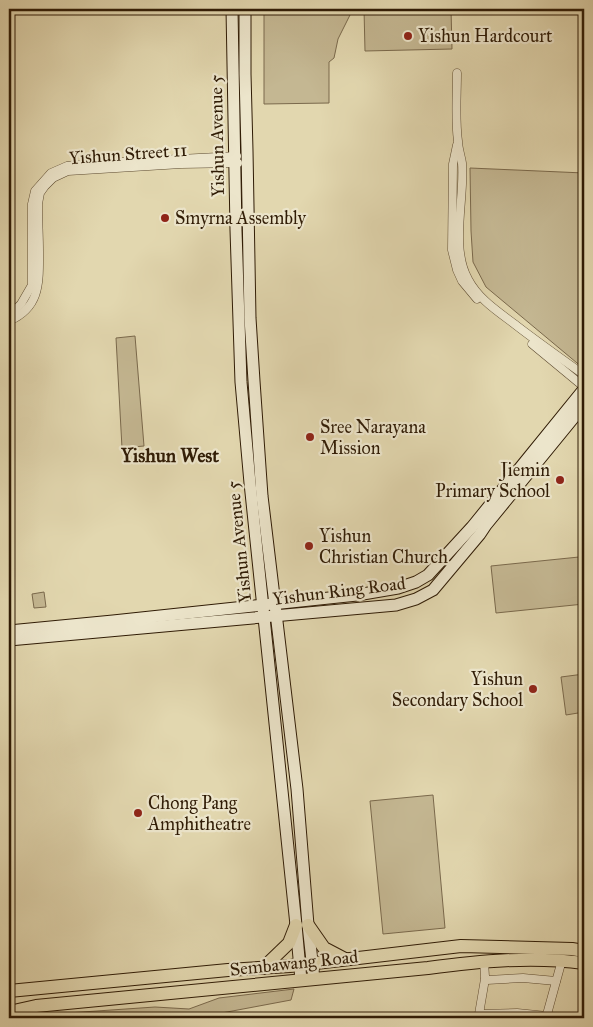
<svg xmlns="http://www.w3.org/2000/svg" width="593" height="1027" viewBox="0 0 593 1027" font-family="'IM FELL Great Primer',serif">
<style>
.green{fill:#c4b792;stroke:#7a694c}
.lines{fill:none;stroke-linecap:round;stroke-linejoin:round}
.street-casing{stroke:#5c4a30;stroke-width:9}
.secondary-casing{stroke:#2f1b05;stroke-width:13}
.primary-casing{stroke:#2f1b05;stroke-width:14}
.street{stroke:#ece5cb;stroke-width:8}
.secondary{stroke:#ece5cb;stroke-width:11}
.primary{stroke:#e2d7af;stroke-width:12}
.poi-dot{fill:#8f2418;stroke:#ece5cb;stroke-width:2}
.labels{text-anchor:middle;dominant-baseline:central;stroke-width:4.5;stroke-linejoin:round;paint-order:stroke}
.poi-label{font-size:18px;fill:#2f1b05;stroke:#ece5cb;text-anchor:start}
.street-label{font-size:18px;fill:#2f1b05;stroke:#ece5cb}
.neighbourhood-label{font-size:19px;font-weight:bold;fill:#2f1b05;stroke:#ece5cb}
</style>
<rect width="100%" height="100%" fill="#e2d7af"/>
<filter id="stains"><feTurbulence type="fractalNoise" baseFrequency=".004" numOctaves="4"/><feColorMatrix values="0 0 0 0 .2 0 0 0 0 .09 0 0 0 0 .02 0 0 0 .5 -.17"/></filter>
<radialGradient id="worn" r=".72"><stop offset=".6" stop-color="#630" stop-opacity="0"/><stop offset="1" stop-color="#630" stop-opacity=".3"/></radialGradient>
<g class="green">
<path d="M 264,9 L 353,9 L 338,39 L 334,58 L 329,62 L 329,103 L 264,104 Z"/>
<path d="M 364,9 L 451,9 L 452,49 L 365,51 Z"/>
<path d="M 470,168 L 584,173 L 584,368 L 583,368 L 486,287 L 473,262 L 471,231 Z"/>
<path d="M 135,336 L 144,446 L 122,448 L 116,338 Z"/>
<path d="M 579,557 L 584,604 L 496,613 L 491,566 Z"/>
<path d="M 44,592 L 46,607 L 34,608 L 32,594 Z"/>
<path d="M 584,674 L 584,712 L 566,715 L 561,677 Z"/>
<path d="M 433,795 L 445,928 L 383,934 L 370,801 Z"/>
<path d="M 294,989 L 291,1000 L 211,1015 L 208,1018 L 37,1018 L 53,1014 L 155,1007 L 189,1009 L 219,998 Z"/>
</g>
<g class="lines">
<g class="street-casing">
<g id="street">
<path d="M 457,73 C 457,94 455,120 458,141 C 458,148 461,156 462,163 C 465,198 450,247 468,279 C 479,300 499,312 517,326 C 539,343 562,359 584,375"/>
<path d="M 457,145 L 453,164 L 452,250 L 457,270 L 462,281 L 477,299"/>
<path d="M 9,313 L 15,310 L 21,304 L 32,285 L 32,204 L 35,191 L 51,173 L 67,166 L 84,164 L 237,156"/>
<path d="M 9,321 C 41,307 39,282 39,251 C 39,236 38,220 38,204 L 40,193 L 45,186 L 53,178 L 68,171 L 181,164 L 238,163"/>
<path d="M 532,344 L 584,387"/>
<path d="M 484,961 L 485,977 L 487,980 L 523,978 L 556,981"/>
<path d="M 485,979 L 479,1014 L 517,1013 L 547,1016"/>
<path d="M 546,1018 L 562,960"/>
</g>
</g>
<g class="secondary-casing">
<g id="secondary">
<path d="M 232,9 L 236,230 L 241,382 L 250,483 L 296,925 L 301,980"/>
<path d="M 245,9 L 245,74 L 247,151 L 250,318 L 254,381 L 262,496 L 297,789 L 308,925 L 314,979"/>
<path d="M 9,631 L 113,621 L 357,595 L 398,588 L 416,582 L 428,575 L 472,527 L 584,389"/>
<path d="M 9,640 L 396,605 L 416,599 L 433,590 L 480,534 L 486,525 L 584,405"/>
</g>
</g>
<g class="primary-casing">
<g id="primary">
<path d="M 308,925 L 324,948 L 345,959"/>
<path d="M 263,968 L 289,943 L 296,925"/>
<path d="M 9,991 L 228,970 L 290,966 L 461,946 L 572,949 L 584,951"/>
<path d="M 9,1012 L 36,1006 L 428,968 C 480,961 532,956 584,963"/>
</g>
</g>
<use href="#street" class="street"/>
<use href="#secondary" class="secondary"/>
<use href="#primary" class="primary"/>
</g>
<g class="poi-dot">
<circle cx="408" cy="36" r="5"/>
<circle cx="165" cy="218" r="5"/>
<circle cx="310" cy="437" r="5"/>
<circle cx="560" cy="480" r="5"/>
<circle cx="309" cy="546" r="5"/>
<circle cx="533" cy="689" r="5"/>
<circle cx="138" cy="813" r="5"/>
</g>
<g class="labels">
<g class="poi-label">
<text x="418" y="36">Yishun Hardcourt</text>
<text x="175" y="218">Smyrna Assembly</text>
<text x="320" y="427">Sree Narayana<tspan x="320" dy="21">Mission</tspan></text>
<text x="550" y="470" text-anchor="end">Jiemin<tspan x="550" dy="21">Primary School</tspan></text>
<text x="319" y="536">Yishun<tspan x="319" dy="21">Christian Church</tspan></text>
<text x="523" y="679" text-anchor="end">Yishun<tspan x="523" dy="21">Secondary School</tspan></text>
<text x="148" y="803">Chong Pang<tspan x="148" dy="21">Amphitheatre</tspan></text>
</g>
<g class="street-label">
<text transform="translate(217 136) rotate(-91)">Yishun Avenue 5</text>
<text transform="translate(128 154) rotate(-4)">Yishun Street 11</text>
<text transform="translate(239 542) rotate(-96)">Yishun Avenue 5</text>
<text transform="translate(339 591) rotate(-7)">Yishun Ring Road</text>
<text transform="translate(294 963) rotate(-6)">Sembawang Road</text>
</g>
<g class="neighbourhood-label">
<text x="170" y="455">Yishun West</text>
</g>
</g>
<rect width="593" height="1027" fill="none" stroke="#e2d7af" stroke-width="30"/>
<rect x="10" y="10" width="573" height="1007" fill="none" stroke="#2f1b05" stroke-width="2.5"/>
<rect x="15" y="15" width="563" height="997" fill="none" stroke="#2f1b05"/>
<rect width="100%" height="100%" filter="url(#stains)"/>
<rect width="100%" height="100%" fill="url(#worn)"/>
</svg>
